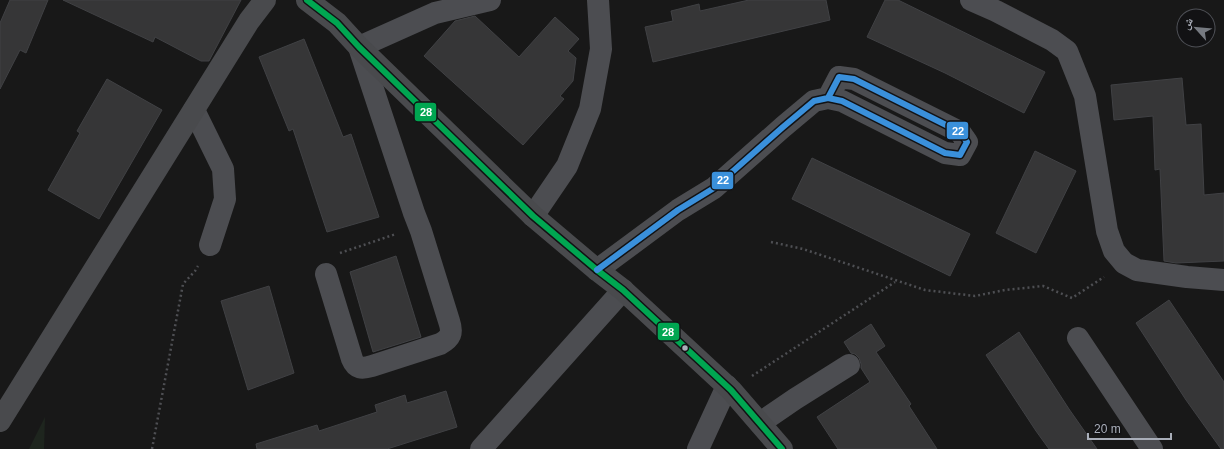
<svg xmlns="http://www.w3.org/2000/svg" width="1224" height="449" viewBox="0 0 1224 449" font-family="Arial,'Noto Naskh Arabic',sans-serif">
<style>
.green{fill:#1e251e}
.building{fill:#363637;stroke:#404144}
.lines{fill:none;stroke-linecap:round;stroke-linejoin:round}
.path{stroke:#4e4f53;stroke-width:2.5;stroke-dasharray:2 3;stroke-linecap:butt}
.minor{stroke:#4c4d51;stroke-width:22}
.major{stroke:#494a4d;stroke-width:22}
.bus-1-casing{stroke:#121214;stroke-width:9}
.bus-2-casing{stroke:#121214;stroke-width:9}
.bus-1{stroke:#00a651;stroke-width:6}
.bus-2{stroke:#3a90db;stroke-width:6}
.bus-dot{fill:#a9aeb9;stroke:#121214;stroke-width:1.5}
.line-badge{stroke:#121214;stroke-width:1.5}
.badge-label{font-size:11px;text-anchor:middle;font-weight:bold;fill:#fff}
</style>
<rect width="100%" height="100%" fill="#181818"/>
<path class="green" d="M 45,417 L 44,449 L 29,449 Z"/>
<g class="building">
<path d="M 10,0 L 48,0 L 26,53 L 20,50 L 0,89 L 0,23 Z"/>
<path d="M 63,0 L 241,0 L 209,61 L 201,61 L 155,37 L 153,42 Z"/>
<path d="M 749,0 L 826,0 L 830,20 L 653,62 L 645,27 L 673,21 L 671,11 L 699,4 L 700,11 Z"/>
<path d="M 885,0 L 898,0 L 1045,72 L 1024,113 L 945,73 L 867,37 Z"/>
<path d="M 475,16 L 519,57 L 555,17 L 579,39 L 568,51 L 576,58 L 573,81 L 560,96 L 564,99 L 523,145 L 424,56 L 455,21 Z"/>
<path d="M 304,39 L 343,137 L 351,134 L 379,217 L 327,232 L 293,129 L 289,131 L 259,57 Z"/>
<path d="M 1182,78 L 1186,125 L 1201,124 L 1204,195 L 1224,193 L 1224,261 L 1176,263 L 1164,261 L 1160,169 L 1155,170 L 1153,116 L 1114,120 L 1111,85 Z"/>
<path d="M 107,79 L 162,110 L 99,219 L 48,190 L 80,133 L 77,131 Z"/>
<path d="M 1035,151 L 1076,171 L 1036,253 L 996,233 Z"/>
<path d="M 812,158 L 970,234 L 950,276 L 792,199 Z"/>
<path d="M 396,256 L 421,337 L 373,352 L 350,272 Z"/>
<path d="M 269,286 L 294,373 L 248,390 L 221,301 Z"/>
<path d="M 1169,300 L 1224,382 L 1224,449 L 1221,449 L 1186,400 L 1136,323 Z"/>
<path d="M 871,324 L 885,346 L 876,352 L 911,404 L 909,406 L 937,449 L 838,449 L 817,417 L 870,382 L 861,368 L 861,364 L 859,358 L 855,354 L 851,353 L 844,342 Z"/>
<path d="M 1019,332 L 1069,409 L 1097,449 L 1049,449 L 1036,431 L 986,355 Z"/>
<path d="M 446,391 L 457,427 L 387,449 L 257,449 L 256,444 L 317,425 L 319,431 L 377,412 L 375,405 L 405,395 L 407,403 Z"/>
</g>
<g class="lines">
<g class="path">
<path d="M 771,242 L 803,249 L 925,290 L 975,296 L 1005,290 L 1043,286 L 1072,298 L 1104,277"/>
<path d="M 340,253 L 396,234"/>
<path d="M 752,376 L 895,282"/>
<path d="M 152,449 L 183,284 L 195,271 L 198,266"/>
</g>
<g class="minor">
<path d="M 971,0 L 996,11 L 1052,40 L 1067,51 L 1085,96 L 1107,231 L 1114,251 L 1124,263 L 1137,270 L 1187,277 L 1224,280"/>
<path d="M 194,110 L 223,169 L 225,199 L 210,245"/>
<path d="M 533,216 L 567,166 L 590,109 L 601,49 L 598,0"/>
<path d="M 597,270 L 678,210 L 714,188 L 783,127 L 814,101 L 828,98 L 842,101 L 945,153 L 960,155 L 967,142 L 960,132 L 854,79 L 839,77 L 828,98"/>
<path d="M 326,274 L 352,359 C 356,369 362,369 372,366 L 440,344 C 451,338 453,333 449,321 L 421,231 L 414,213 L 359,47 L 435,13 L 490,0"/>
<path d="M 1078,338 L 1152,449"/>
<path d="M 760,423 L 795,399 L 849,365"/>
<path d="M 481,449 L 623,290"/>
<path d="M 698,449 L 727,386"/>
</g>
<g class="major">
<path d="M 307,0 L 337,23 L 359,47 L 533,216 L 597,270 L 623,290 L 731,390 L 782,449"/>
<path d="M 0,421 L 249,21 L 265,0"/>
</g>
<g class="bus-1-casing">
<path id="bus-1" d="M 307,0 L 337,23 L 359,47 L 533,216 L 597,270 L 623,290 L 731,390 L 782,449"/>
</g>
<g class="bus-2-casing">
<path id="bus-2" d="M 597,270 L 678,210 L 714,188 L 783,127 L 814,101 L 828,98 L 842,101 L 945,153 L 960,155 L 967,142 L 960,132 L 854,79 L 839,77 L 828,98"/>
</g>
<use href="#bus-1" class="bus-1"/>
<use href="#bus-2" class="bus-2"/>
</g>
<circle class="bus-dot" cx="685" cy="348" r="3.5"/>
<g class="line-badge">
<rect x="414" y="102" width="23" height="20" rx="4" fill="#00a651"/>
<rect x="946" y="121" width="23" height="19" rx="4" fill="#3a90db"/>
<rect x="711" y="171" width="23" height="19" rx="4" fill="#3a90db"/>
<rect x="657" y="322" width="23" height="19" rx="4" fill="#00a651"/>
</g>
<g class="badge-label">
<text x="426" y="116">28</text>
<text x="958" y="135">22</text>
<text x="723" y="184">22</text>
<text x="668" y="336">28</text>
</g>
<g transform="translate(1196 28) rotate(297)"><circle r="19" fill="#121214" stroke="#4e5056"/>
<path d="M0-3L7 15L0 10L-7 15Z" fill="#767a81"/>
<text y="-6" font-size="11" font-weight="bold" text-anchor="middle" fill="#a9aeb9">ش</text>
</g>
<path d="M1088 433v6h83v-6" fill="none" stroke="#a9aeb9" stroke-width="2"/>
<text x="1094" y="433" font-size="12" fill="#a9aeb9" stroke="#121214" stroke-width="3" paint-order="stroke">20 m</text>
</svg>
